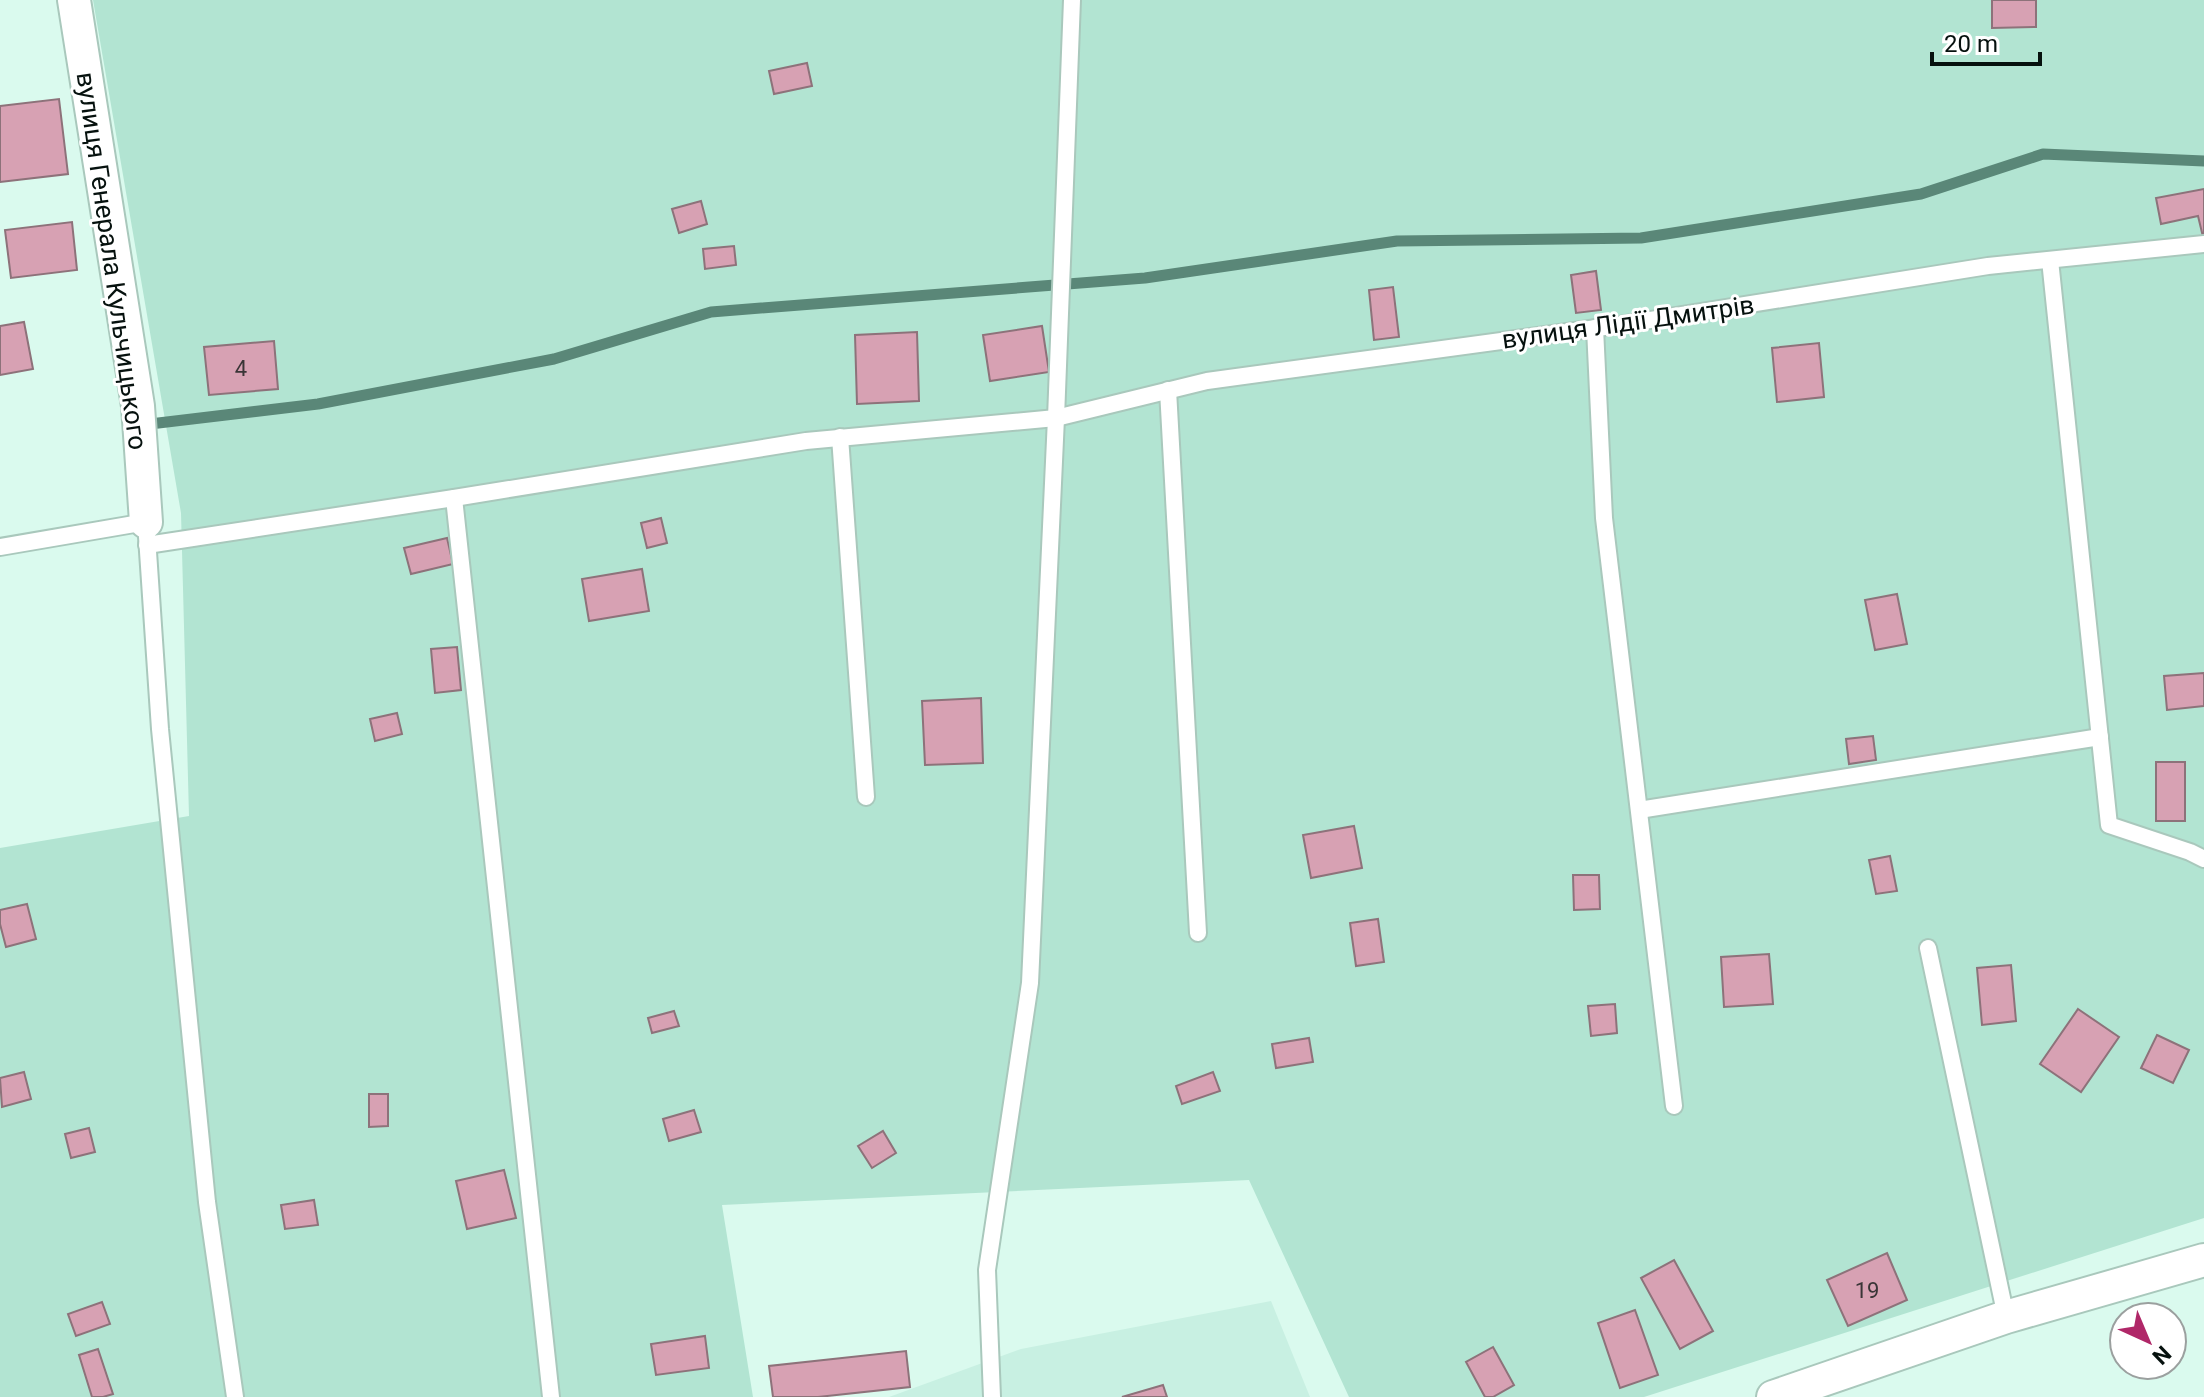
<svg xmlns="http://www.w3.org/2000/svg" width="2204" height="1397" viewBox="0 0 2204 1397" font-family="Roboto,sans-serif">
<style>
.built{fill:#c8f0e2}
.green{fill:#b2e4d2}
.lines{fill:none;stroke-linecap:round;stroke-linejoin:round}
.stream{stroke:#5a8778;stroke-width:11}
.building{fill:#d7a1b3;stroke:#8d727a;stroke-width:2}
.service-casing{stroke:#a9c8bc;stroke-width:20}
.minor-casing{stroke:#a9c8bc;stroke-width:36}
.service{stroke:#fff;stroke-width:16}
.minor{stroke:#fff;stroke-width:32}
.labels{text-anchor:middle;dominant-baseline:central;stroke-width:6;stroke-linejoin:round;paint-order:stroke}
.number-label{font-size:22px;fill:#3a3537}
.street-label{font-size:26px;fill:#06110e;stroke:#fff}
</style>
<rect width="100%" height="100%" fill="#dafaee"/>
<path class="built" d="M 1271,1301 L 1310,1397 L 889,1397 L 1021,1349 Z"/>
<path class="green" d="M 93,0 L 2204,0 L 2204,1218 L 1644,1397 L 1349,1397 L 1249,1180 L 722,1205 L 753,1397 L 0,1397 L 0,848 L 189,816 L 181,513 Z"/>
<g class="lines">
<path class="stream" d="M 150,424 L 318,404 L 554,359 L 711,312 L 1145,278 L 1397,241 L 1641,238 L 1921,194 L 2043,154 L 2204,161"/>
</g>
<g class="building">
<path d="M 1992,0 L 2036,0 L 2036,27 L 1992,28 Z"/>
<path d="M 807,63 L 812,86 L 774,94 L 769,71 Z"/>
<path d="M 59,99 L 68,174 L 0,182 L 0,106 Z"/>
<path d="M 2204,189 L 2204,241 L 2198,216 L 2161,224 L 2156,198 Z"/>
<path d="M 701,201 L 707,224 L 679,233 L 672,209 Z"/>
<path d="M 72,222 L 77,270 L 11,278 L 5,230 Z"/>
<path d="M 734,246 L 736,265 L 705,269 L 703,249 Z"/>
<path d="M 1596,271 L 1601,310 L 1576,313 L 1571,275 Z"/>
<path d="M 1393,287 L 1399,337 L 1374,340 L 1369,290 Z"/>
<path d="M 24,322 L 33,369 L 0,375 L 0,326 Z"/>
<path d="M 1042,326 L 1049,372 L 990,381 L 983,335 Z"/>
<path d="M 917,332 L 919,401 L 857,404 L 855,335 Z"/>
<path d="M 274,341 L 278,389 L 209,395 L 204,347 Z"/>
<path d="M 1819,343 L 1824,397 L 1777,402 L 1772,348 Z"/>
<path d="M 661,518 L 667,543 L 647,548 L 641,523 Z"/>
<path d="M 447,538 L 453,564 L 411,574 L 404,548 Z"/>
<path d="M 642,569 L 649,611 L 589,621 L 582,579 Z"/>
<path d="M 1897,594 L 1907,644 L 1875,650 L 1865,600 Z"/>
<path d="M 457,647 L 461,690 L 435,693 L 431,649 Z"/>
<path d="M 2204,673 L 2204,706 L 2167,710 L 2164,676 Z"/>
<path d="M 981,698 L 983,763 L 925,765 L 922,701 Z"/>
<path d="M 397,713 L 402,734 L 375,741 L 370,719 Z"/>
<path d="M 1873,736 L 1876,760 L 1849,764 L 1846,739 Z"/>
<rect x="2156" y="762" width="29" height="59"/>
<path d="M 1354,826 L 1362,868 L 1311,878 L 1303,835 Z"/>
<path d="M 1890,856 L 1897,891 L 1876,894 L 1869,860 Z"/>
<path d="M 1573,875 L 1599,875 L 1600,909 L 1574,910 Z"/>
<path d="M 27,904 L 36,939 L 6,947 L 0,924 L 0,910 Z"/>
<path d="M 1378,919 L 1384,962 L 1356,966 L 1350,923 Z"/>
<path d="M 1769,954 L 1773,1004 L 1724,1007 L 1721,957 Z"/>
<path d="M 2011,965 L 2016,1021 L 1982,1025 L 1977,968 Z"/>
<path d="M 1615,1004 L 1617,1033 L 1591,1036 L 1588,1006 Z"/>
<path d="M 2078,1009 L 2119,1037 L 2081,1092 L 2040,1064 Z"/>
<path d="M 674,1011 L 679,1026 L 652,1033 L 648,1018 Z"/>
<path d="M 2157,1035 L 2189,1050 L 2173,1083 L 2141,1068 Z"/>
<path d="M 1309,1038 L 1313,1062 L 1276,1068 L 1272,1044 Z"/>
<path d="M 24,1072 L 31,1099 L 2,1107 L 0,1078 Z"/>
<path d="M 1213,1072 L 1220,1091 L 1182,1104 L 1176,1086 Z"/>
<path d="M 369,1094 L 388,1094 L 388,1126 L 369,1127 Z"/>
<path d="M 694,1110 L 701,1132 L 669,1141 L 663,1119 Z"/>
<path d="M 89,1128 L 95,1152 L 71,1158 L 65,1134 Z"/>
<path d="M 883,1131 L 896,1153 L 872,1168 L 858,1146 Z"/>
<path d="M 504,1170 L 516,1218 L 467,1229 L 456,1181 Z"/>
<path d="M 314,1200 L 318,1225 L 285,1229 L 281,1205 Z"/>
<path d="M 1887,1253 L 1907,1300 L 1848,1326 L 1827,1280 Z"/>
<path d="M 1674,1260 L 1713,1331 L 1680,1349 L 1641,1278 Z"/>
<path d="M 102,1302 L 110,1324 L 76,1336 L 68,1314 Z"/>
<path d="M 1635,1310 L 1658,1375 L 1620,1388 L 1598,1323 Z"/>
<path d="M 705,1336 L 709,1368 L 656,1375 L 651,1344 Z"/>
<path d="M 1493,1347 L 1514,1385 L 1493,1397 L 1485,1397 L 1466,1362 Z"/>
<path d="M 98,1349 L 113,1394 L 103,1397 L 92,1397 L 79,1355 Z"/>
<path d="M 906,1351 L 910,1387 L 818,1397 L 773,1397 L 769,1366 Z"/>
<path d="M 1163,1385 L 1167,1397 L 1122,1397 Z"/>
</g>
<g class="lines">
<g class="service-casing">
<g id="service">
<path d="M 2050,260 L 2109,825 L 2190,852 L 2204,859"/>
<path d="M 1595,328 L 1604,518 L 1674,1106"/>
<path d="M 1168,390 L 1198,933"/>
<path d="M 840,437 L 866,797"/>
<path d="M 454,498 L 551,1397"/>
<path d="M 147,545 L 454,498 L 806,441 L 1056,418 L 1207,381 L 1619,325 L 1988,266 L 2204,244"/>
<path d="M 0,547 L 146,522 L 160,729 L 207,1202 L 235,1397"/>
<path d="M 1639,810 L 2100,737"/>
<path d="M 1928,948 L 2006,1317"/>
<path d="M 992,1397 L 987,1270 L 1030,983 L 1056,418 L 1072,0"/>
</g>
</g>
<g class="minor-casing">
<g id="minor">
<path d="M 74,0 L 138,406 L 146,522"/>
<path d="M 1773,1397 L 2006,1317 L 2204,1260"/>
</g>
</g>
<use href="#service" class="service"/>
<use href="#minor" class="minor"/>
</g>
<g class="labels">
<g class="number-label">
<text x="241" y="368">4</text>
<text x="1867" y="1290">19</text>
</g>
<g class="street-label">
<text transform="translate(112 261) rotate(82)">вулиця Генерала Кульчицького</text>
<text transform="translate(1628 322) rotate(-8)">вулиця Лідії Дмитрів</text>
</g>
</g>
<g transform="translate(2148 1341) rotate(136)"><circle r="38" fill="#ffffff" stroke="#9ba09f" stroke-width="2"/>
<path d="M0-6L14 30L0 20L-14 30Z" fill="#b02768"/>
<text y="-12" font-size="22" font-weight="bold" text-anchor="middle" fill="#06110e">N</text>
</g>
<path d="M1932 52v12h108v-12" fill="none" stroke="#06110e" stroke-width="4"/>
<text x="1944" y="52" font-size="24" fill="#06110e" stroke="#ffffff" stroke-width="6" paint-order="stroke">20 m</text>
</svg>
